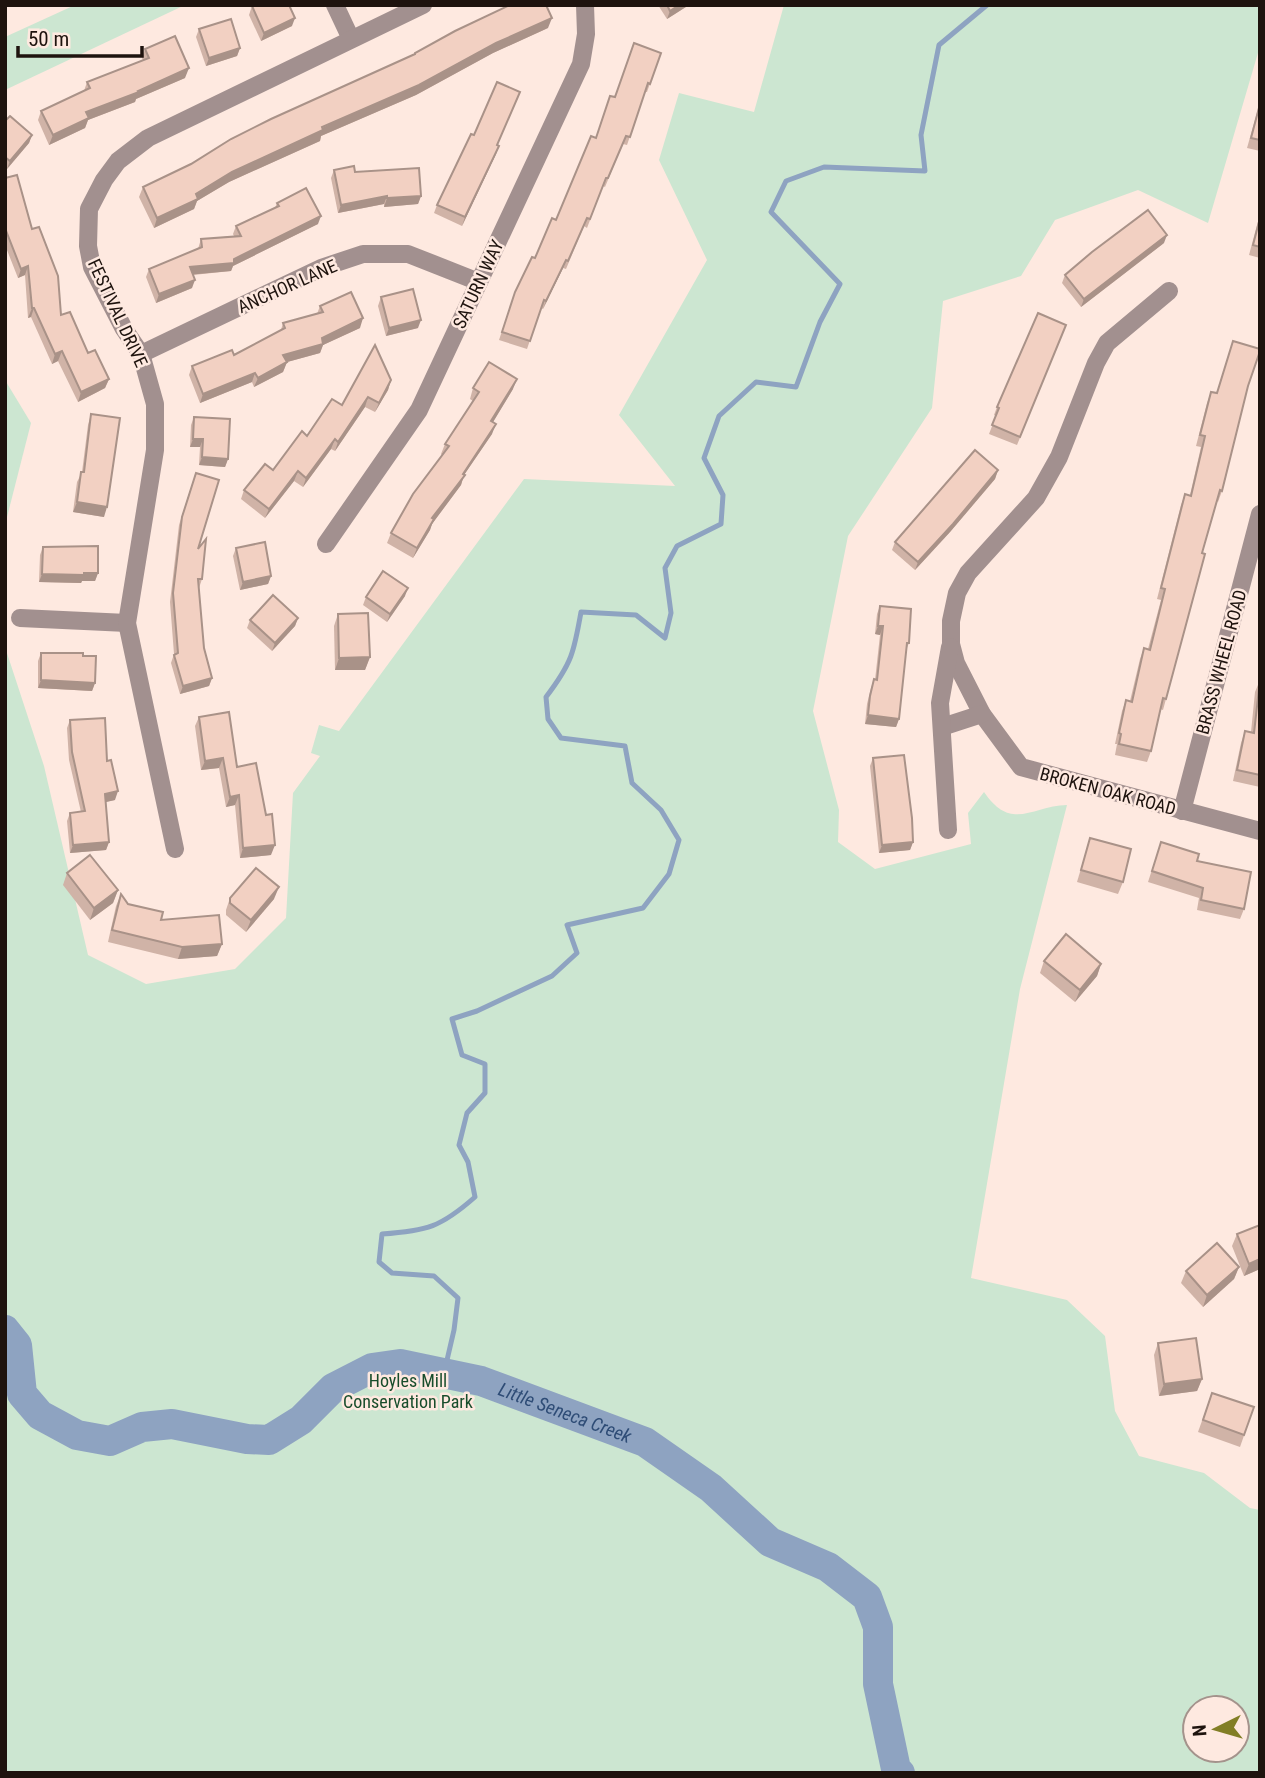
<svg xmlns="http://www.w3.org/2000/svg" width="1265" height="1778" viewBox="0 0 1265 1778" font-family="'Roboto Condensed',sans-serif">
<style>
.green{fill:#cce6d1;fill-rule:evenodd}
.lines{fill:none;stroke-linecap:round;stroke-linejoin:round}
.stream{stroke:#8ea3c1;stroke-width:5}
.river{stroke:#8ea3c1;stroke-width:30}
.minor{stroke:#a2908f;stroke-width:18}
.wall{fill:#d0b3a7}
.shaded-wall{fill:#a99288}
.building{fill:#f2d0c2;stroke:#a99288;stroke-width:2}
.labels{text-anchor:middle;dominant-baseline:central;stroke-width:5;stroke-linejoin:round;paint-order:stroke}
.street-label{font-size:18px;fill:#1e130e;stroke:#fee9e0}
.park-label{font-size:18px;fill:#184d2b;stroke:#fee9e0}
.water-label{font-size:19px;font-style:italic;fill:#2e4c76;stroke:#fee9e0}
</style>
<rect width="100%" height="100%" fill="#fee9e0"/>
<g class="green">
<path d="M 75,5 L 185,5 L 5,90 L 5,37 Z"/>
<path d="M 784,5 L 1260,5 L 1260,46 L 1208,223 L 1138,190 L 1055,220 L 1021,276 L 943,301 L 932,408 L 848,536 L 813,711 L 839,810 L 838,842 L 875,869 L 971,844 L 968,813 L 984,792 C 1012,833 1033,805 1067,805 L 1020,989 L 971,1278 L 1067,1300 L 1105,1336 L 1115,1411 L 1139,1456 L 1204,1473 L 1250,1508 L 1260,1510 L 1260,1773 L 5,1773 L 5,647 L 44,766 L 88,955 L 146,984 L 235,969 L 286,918 L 293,793 L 320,756 L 311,753 L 319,725 L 339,731 L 524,479 L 675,486 L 619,415 L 707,260 L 659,160 L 679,93 L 754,112 ZM 1195,1708 L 1237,1708 L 1237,1750 L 1195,1750 Z"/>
<path d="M 5,380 L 31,423 L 5,525 Z"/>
</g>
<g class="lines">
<path class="stream" d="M 444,1373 L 454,1330 L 458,1298 L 434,1276 L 392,1273 L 379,1262 L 382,1234 C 427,1231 441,1227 475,1197 L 468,1162 L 459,1145 L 467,1113 L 485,1093 L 485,1064 L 462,1055 L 452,1019 L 477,1011 L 552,976 L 577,953 L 567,925 L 643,908 L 669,874 L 679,840 L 661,810 L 632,783 L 625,746 L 561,738 L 548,719 L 546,697 C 572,663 574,652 581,612 L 636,615 L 665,638 L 671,613 L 665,568 L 677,546 L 721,524 L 723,495 L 704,458 L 719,416 L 756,382 L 796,387 L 820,322 L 840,284 L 771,212 L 786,181 L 824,167 L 925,171 L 921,135 L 939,45 L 987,5"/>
<path class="river" id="s1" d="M 5,1330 L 17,1345 L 22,1394 L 40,1415 L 77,1435 L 110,1441 L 142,1427 L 172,1424 L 247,1439 L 269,1440 L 301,1420 L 333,1388 L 372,1368 L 400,1364 L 481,1381 L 645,1442 L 711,1488 L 770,1542 L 828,1567 L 867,1597 L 878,1627 L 878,1684 L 896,1769 L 900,1773"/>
<g class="minor">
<path d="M 335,5 L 351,39"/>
<path d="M 1169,291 L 1107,343 L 1096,363 L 1059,457 L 1036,498 L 968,573 L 957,593 L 951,621 L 951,644 L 956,663 L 982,714 L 1021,767 L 1260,831"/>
<path d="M 141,354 L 321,268 L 363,254 L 408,254 L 479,282"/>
<path d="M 326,544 L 419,410 L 581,64 L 586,34 L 585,5"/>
<path d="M 20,618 L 127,623"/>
<path d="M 942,727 L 982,714"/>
<path d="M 1182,811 L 1260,514"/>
<path d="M 948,830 L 940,703 L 950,647"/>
<path d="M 175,849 L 127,623 L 155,450 L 155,404 L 141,354 L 124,329 L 92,267 L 88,246 L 89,209 L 104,180 L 118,161 L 148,138 L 423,5"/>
</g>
</g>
<g class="wall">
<path d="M 658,5 L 689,5 L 667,19 Z"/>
<path d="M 252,6 L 292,26 L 261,41 L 249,15 Z"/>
<path d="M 548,28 L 493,53 L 416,95 L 321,136 L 320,141 L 229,182 L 197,201 L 194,209 L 154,228 L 139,197 L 143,187 L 414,55 L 415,53 Z"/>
<path d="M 199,29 L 240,48 L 237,56 L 206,66 L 196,37 Z"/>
<path d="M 145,49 L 185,78 L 136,99 L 135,102 L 88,120 L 85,128 L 49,145 L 38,120 L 41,111 L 84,91 L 87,82 L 143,60 L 142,58 Z"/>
<path d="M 661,53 L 647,92 L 645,92 L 627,145 L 623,144 L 605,187 L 603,186 L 587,228 L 584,226 L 566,269 L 563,268 L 543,309 L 541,308 L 527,349 L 499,340 L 515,292 L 556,220 L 596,138 Z"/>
<path d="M 1260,102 L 1260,151 L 1247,148 Z"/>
<path d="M 5,121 L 32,135 L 29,143 L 7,169 L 5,167 Z"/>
<path d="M 498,145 L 496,154 L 462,226 L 434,213 L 437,205 Z"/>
<path d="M 334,170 L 355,172 L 421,196 L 418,204 L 384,207 L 384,204 L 338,213 L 331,178 Z"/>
<path d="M 5,178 L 32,229 L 61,315 L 109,379 L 105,388 L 78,402 L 58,361 L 52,364 L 31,317 L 28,318 L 25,275 L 18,278 L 5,245 Z"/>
<path d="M 277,203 L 318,224 L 233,266 L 231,271 L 193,275 L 192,288 L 156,303 L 146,277 L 149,269 L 198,249 L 201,239 L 234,236 L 233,234 L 236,226 L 275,208 Z"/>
<path d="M 1260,214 L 1260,258 L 1249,255 Z"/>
<path d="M 1164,243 L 1081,307 L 1062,283 L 1065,275 Z"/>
<path d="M 381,297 L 418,328 L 386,336 L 378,306 Z"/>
<path d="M 320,306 L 360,328 L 323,345 L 320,353 L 287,362 L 283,372 L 254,387 L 252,382 L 200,403 L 189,375 L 192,366 L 234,355 L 281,330 L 283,323 L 317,314 Z"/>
<path d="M 1066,325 L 1017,445 L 989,434 L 996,416 L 994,415 L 997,407 Z"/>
<path d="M 1233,341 L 1248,386 L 1222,491 L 1218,502 L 1217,501 L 1202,553 L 1166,699 L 1163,710 L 1160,709 L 1151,751 L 1147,762 L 1115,755 L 1117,744 L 1115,744 L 1122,711 L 1126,700 L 1130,701 L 1140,659 L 1144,648 L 1148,649 L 1161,600 L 1157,599 L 1181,505 L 1185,494 L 1190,495 L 1201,447 L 1196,446 L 1207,403 L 1211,392 L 1217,393 Z"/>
<path d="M 391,380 L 388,390 L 375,412 L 365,407 L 335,451 L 331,449 L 303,487 L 294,481 L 265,518 L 241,499 L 244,490 L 273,470 L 307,436 L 342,405 Z"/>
<path d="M 473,388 L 513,389 L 493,422 L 492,434 L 464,475 L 461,485 L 432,524 L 430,530 L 413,558 L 387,543 L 391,533 L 442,455 L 441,454 L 445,444 L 473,401 L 470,399 Z"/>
<path d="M 91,414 L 104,517 L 73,512 L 77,482 L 82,472 L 88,425 Z"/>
<path d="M 194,417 L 228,459 L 225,467 L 199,465 L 200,447 L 190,447 L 191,425 Z"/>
<path d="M 998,470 L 995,479 L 950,532 L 915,570 L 892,550 L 895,542 Z"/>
<path d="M 193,481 L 198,549 L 202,579 L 199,588 L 204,648 L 212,678 L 209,686 L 180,694 L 171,663 L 174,654 L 170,602 L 179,525 Z"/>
<path d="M 43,547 L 98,573 L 95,581 L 82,581 L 81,583 L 39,582 L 40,555 Z"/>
<path d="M 236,548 L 271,576 L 268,584 L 240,590 L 233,556 Z"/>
<path d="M 405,596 L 387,622 L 363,605 L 366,597 Z"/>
<path d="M 880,606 L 909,643 L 906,650 L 899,719 L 896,727 L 865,724 L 867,704 L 871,688 L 874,679 L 875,680 L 880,635 L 875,634 L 877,614 Z"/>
<path d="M 338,614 L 370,657 L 365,670 L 335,670 L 334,626 Z"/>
<path d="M 298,618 L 295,626 L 272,651 L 247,628 L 250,620 Z"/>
<path d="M 41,653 L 83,656 L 95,683 L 92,691 L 38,688 L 38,661 Z"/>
<path d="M 1260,680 L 1260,787 L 1233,781 L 1241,743 L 1245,731 L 1251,732 L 1255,692 Z"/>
<path d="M 199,717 L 237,767 L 271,855 L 240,858 L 235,805 L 226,807 L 219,768 L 201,770 L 195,726 Z"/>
<path d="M 70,720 L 107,761 L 115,800 L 105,802 L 109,842 L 106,850 L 70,853 L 67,821 L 70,813 L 81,812 L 69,760 L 67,728 Z"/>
<path d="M 873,758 L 913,842 L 910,850 L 879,853 L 870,766 Z"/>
<path d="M 1090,838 L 1123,882 L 1118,894 L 1077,882 Z"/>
<path d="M 1161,842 L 1197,861 L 1244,909 L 1240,919 L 1197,910 L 1199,898 L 1148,882 Z"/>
<path d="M 67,873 L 118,890 L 113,903 L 90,920 L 63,885 Z"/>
<path d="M 121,894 L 128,904 L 161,920 L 222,944 L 217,956 L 178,959 L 108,942 L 116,906 Z"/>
<path d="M 230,898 L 274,899 L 246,932 L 226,915 L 226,910 Z"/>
<path d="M 1044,961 L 1101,964 L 1097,976 L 1075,1002 L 1040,973 Z"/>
<path d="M 1260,1225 L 1260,1269 L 1244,1276 L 1232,1246 L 1237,1234 Z"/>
<path d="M 1239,1267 L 1234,1279 L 1203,1307 L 1181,1283 L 1186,1271 Z"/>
<path d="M 1158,1343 L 1202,1379 L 1197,1391 L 1159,1396 L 1154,1355 Z"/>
<path d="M 1212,1393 L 1254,1407 L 1240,1447 L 1198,1432 Z"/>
</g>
<g class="shaded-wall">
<path d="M 679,5 L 689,5 L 667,19 L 670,11 Z"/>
<path d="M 295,18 L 292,26 L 261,41 L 264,33 Z"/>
<path d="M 552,18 L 548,28 L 493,53 L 416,95 L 321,136 L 320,141 L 229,182 L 197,201 L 194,209 L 154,228 L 157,218 L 232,172 L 496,43 Z"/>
<path d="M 240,48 L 237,56 L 206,66 L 209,58 Z"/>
<path d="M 189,68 L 185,78 L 136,99 L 135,102 L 88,120 L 85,128 L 49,145 L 53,135 L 86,112 Z"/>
<path d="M 32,135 L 29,143 L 7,169 L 10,161 Z"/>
<path d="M 499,146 L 496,154 L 462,226 L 465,217 Z"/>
<path d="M 387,196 L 384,204 L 338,213 L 341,205 Z"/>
<path d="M 421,196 L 418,204 L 384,207 L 387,198 Z"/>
<path d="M 321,216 L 318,224 L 233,266 L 231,271 L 187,275 L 190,267 L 234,259 Z"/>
<path d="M 1167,235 L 1164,243 L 1081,307 L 1084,299 Z"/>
<path d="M 566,260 L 563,268 L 543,309 L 546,301 Z"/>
<path d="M 28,266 L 25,275 L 18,278 L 21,269 Z"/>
<path d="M 195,280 L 192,288 L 156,303 L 159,294 Z"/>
<path d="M 32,308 L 34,308 L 31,317 L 28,318 Z"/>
<path d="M 363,318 L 360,328 L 323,345 L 320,353 L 280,364 L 283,355 Z"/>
<path d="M 421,320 L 418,328 L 386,336 L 389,328 Z"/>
<path d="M 62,351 L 58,361 L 52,364 L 55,354 Z"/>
<path d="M 287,362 L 283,372 L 254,387 L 258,378 Z"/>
<path d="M 255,373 L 252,382 L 200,403 L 203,394 Z"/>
<path d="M 109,379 L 105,388 L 78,402 L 81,392 Z"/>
<path d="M 517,379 L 513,389 L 487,432 L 491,421 Z"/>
<path d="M 391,380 L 388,390 L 375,412 L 379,403 Z"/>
<path d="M 368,397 L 365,407 L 335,451 L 338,442 Z"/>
<path d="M 496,424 L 492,434 L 464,475 L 461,485 L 432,524 L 430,530 L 413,558 L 417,548 L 432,518 Z"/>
<path d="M 193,439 L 203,439 L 200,447 L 190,447 Z"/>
<path d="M 335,439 L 331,449 L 303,487 L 306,478 Z"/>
<path d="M 202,457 L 228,459 L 225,467 L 199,465 Z"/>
<path d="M 998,470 L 995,479 L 950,532 L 915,570 L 918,562 Z"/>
<path d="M 298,471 L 294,481 L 265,518 L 269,509 Z"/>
<path d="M 77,502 L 107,507 L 104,517 L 73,512 Z"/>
<path d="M 98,573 L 95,581 L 82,581 L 81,583 L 39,582 L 42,574 Z"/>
<path d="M 271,576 L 268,584 L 240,590 L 243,582 Z"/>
<path d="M 408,588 L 405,596 L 387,622 L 390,614 Z"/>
<path d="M 298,618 L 295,626 L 272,651 L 275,643 Z"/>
<path d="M 878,626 L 883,626 L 880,635 L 875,634 Z"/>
<path d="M 370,657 L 365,670 L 335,670 L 339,658 Z"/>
<path d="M 212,678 L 209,686 L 180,694 L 183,686 Z"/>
<path d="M 41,680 L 95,683 L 92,691 L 38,688 Z"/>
<path d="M 868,715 L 899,719 L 896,727 L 865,724 Z"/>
<path d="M 223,758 L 219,768 L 201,770 L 205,761 Z"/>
<path d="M 118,791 L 115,800 L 102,803 L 105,794 Z"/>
<path d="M 239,795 L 235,805 L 226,807 L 230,797 Z"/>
<path d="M 109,842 L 106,850 L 70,853 L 73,845 Z"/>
<path d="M 913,842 L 910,850 L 879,853 L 882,845 Z"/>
<path d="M 275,845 L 271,855 L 240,858 L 243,848 Z"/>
<path d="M 279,887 L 274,899 L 246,932 L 251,920 Z"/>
<path d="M 118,890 L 113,903 L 90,920 L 94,908 Z"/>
<path d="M 222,944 L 217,956 L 178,959 L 182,947 Z"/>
<path d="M 1101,964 L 1097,976 L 1075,1002 L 1080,990 Z"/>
<path d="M 1260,1259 L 1260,1269 L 1244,1276 L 1249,1264 Z"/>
<path d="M 1239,1267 L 1234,1279 L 1203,1307 L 1207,1295 Z"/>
<path d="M 1202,1379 L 1197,1391 L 1159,1396 L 1164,1384 Z"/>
</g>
<g class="building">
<path d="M 254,5 L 289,5 L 295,18 L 264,33 L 252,6 Z"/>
<path d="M 510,5 L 546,5 L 552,18 L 496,43 L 419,85 L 322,127 L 323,130 L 232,172 L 196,194 L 198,199 L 157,218 L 143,187 L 191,164 L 231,139 L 271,119 L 415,54 L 415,53 L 455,31 Z"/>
<path d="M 667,5 L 679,5 L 670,11 Z"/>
<path d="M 231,19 L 240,48 L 209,58 L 199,29 Z"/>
<path d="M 175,36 L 189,68 L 138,91 L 139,92 L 86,112 L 89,118 L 53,135 L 41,111 L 90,88 L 87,82 L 149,58 L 145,49 Z"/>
<path d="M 634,43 L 661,53 L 650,84 L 648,83 L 630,137 L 626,136 L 608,178 L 606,178 L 590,219 L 587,218 L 568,261 L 566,260 L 546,301 L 544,300 L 530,341 L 502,332 L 515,292 L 532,257 L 535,258 L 552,218 L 556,220 L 591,136 L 596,138 L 610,96 L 615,97 Z"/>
<path d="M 497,82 L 520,92 L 497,145 L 499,146 L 465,217 L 437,205 L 471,134 L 474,135 Z"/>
<path d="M 1260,104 L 1260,140 L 1251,138 Z"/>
<path d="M 10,116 L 32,135 L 10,161 L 5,157 L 5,121 Z"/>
<path d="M 354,166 L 355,172 L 419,168 L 421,196 L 387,198 L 387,196 L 341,205 L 334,170 Z"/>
<path d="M 17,175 L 32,229 L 39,227 L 58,276 L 61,315 L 70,312 L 88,353 L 95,350 L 109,379 L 81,392 L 62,351 L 55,354 L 34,308 L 32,308 L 28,266 L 21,269 L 5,228 L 5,178 Z"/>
<path d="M 306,188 L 321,216 L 234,259 L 234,263 L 190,267 L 195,280 L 159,294 L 149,269 L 202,247 L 201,239 L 241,236 L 236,226 L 279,206 L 277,203 Z"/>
<path d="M 1148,210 L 1167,235 L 1084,299 L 1065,275 L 1092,252 Z"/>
<path d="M 1260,218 L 1260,247 L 1253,245 Z"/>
<path d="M 413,289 L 421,320 L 389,328 L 381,297 Z"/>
<path d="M 351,292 L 363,318 L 322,338 L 323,344 L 283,355 L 287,362 L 258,378 L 255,373 L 203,394 L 192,366 L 232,350 L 234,355 L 285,328 L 283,323 L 323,312 L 320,306 Z"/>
<path d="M 1038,313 L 1066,325 L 1020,437 L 992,425 L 999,408 L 997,407 Z"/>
<path d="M 1233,341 L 1260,349 L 1260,351 L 1248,386 L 1222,491 L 1220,490 L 1202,553 L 1205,554 L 1166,699 L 1163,698 L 1151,751 L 1119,744 L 1121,734 L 1119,733 L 1126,700 L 1132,702 L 1144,648 L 1150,650 L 1165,589 L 1161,588 L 1185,494 L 1191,496 L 1205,436 L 1200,435 L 1211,392 L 1217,393 Z"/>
<path d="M 375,345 L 391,380 L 379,403 L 368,397 L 338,442 L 335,439 L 306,478 L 298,471 L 269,509 L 244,490 L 265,464 L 273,470 L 302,431 L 307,436 L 332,399 L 342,405 Z"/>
<path d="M 489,362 L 517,379 L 491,421 L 496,424 L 463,474 L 465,475 L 432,518 L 434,519 L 417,548 L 391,533 L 413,494 L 449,446 L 445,444 L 479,392 L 473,388 Z"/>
<path d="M 91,414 L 120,418 L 107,507 L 77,502 L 81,472 L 84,472 Z"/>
<path d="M 194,417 L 230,419 L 228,459 L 202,457 L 203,439 L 193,439 Z"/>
<path d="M 975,450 L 998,470 L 953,524 L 918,562 L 895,542 Z"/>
<path d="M 196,473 L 219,480 L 198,549 L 206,539 L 202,579 L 198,579 L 204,648 L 212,678 L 183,686 L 174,655 L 178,653 L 173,593 L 182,517 Z"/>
<path d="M 265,542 L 271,576 L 243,582 L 236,548 Z"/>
<path d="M 98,546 L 98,573 L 84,573 L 84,575 L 42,574 L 43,547 Z"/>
<path d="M 383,571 L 408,588 L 390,614 L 366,597 Z"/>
<path d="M 273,595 L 298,618 L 275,643 L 250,620 Z"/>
<path d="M 880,606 L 911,609 L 909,643 L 907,643 L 899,719 L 868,715 L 870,696 L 874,679 L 877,680 L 883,626 L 878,626 Z"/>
<path d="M 368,613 L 370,657 L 339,658 L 338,614 Z"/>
<path d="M 41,653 L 83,653 L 83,656 L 96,656 L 95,683 L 41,680 Z"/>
<path d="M 1260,680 L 1260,775 L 1237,770 L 1245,731 L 1254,733 Z"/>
<path d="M 229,712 L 237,767 L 256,763 L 266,815 L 272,814 L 275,845 L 243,848 L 239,795 L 230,797 L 223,758 L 205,761 L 199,717 Z"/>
<path d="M 105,718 L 107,761 L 111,760 L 118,791 L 105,794 L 109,842 L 73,845 L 70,813 L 85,811 L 72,752 L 70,720 Z"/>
<path d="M 904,755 L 912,818 L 913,842 L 882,845 L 873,758 Z"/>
<path d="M 1090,838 L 1131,849 L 1123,882 L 1081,870 Z"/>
<path d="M 1161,842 L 1199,854 L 1197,861 L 1251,872 L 1244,909 L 1201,900 L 1203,888 L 1152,871 Z"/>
<path d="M 90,855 L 118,890 L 94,908 L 67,873 Z"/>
<path d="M 256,868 L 279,887 L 251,920 L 230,903 L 230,898 Z"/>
<path d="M 121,894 L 128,904 L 163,912 L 161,920 L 219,915 L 222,944 L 182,947 L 112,930 Z"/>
<path d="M 1066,934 L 1101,964 L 1080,990 L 1044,961 Z"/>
<path d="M 1260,1225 L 1260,1259 L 1249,1264 L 1237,1234 Z"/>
<path d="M 1217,1243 L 1239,1267 L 1207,1295 L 1186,1271 Z"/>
<path d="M 1196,1338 L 1202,1379 L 1164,1384 L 1158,1343 Z"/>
<path d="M 1212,1393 L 1254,1407 L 1244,1435 L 1203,1420 Z"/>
</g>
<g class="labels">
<g class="street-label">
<text transform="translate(478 284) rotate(-65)">SATURN WAY</text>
<text transform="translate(287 286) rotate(-24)">ANCHOR LANE</text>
<text transform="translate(118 313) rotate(65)">FESTIVAL DRIVE</text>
<text transform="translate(1221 662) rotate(-75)">BRASS WHEEL ROAD</text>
<text transform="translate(1108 791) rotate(15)">BROKEN OAK ROAD</text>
</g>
<g class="park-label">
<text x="408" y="1380">Hoyles Mill<tspan x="408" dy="21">Conservation Park</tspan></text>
</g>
<g class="water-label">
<text stroke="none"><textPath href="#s1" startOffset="663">Little Seneca Creek</textPath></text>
</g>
</g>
<rect width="1265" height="1778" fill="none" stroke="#1e130e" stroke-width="14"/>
<g transform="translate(1216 1729) rotate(265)"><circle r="33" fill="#fee9e0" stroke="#a4938c" stroke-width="2"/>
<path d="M0-5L12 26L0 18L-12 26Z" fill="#827e25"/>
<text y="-10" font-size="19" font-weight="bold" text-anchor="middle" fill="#1e130e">N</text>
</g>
<path d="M18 46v10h124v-10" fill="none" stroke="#1e130e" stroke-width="3.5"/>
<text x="28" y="46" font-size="21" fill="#1e130e" stroke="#fee9e0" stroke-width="5" paint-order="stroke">50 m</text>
</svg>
